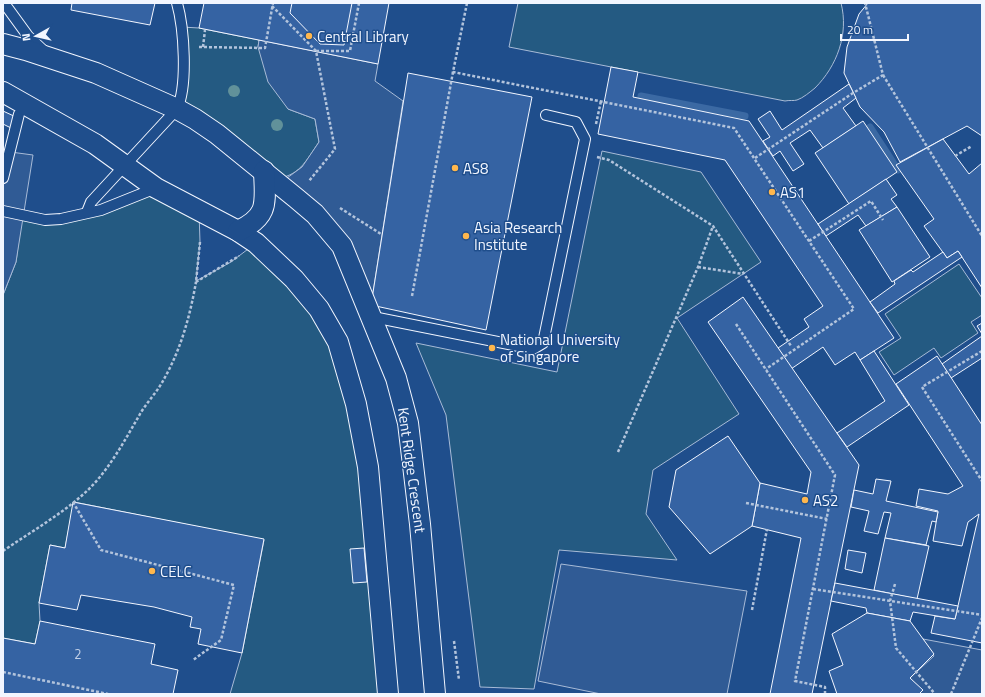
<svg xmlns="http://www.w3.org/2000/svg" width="985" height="697" viewBox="0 0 985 697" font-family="'Titillium Web',sans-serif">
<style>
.green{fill:#245a82;stroke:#a8bbd7}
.parking{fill:#305b95;stroke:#a8bbd7}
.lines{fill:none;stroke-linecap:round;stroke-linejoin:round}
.stream{stroke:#3b69a3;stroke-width:7}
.building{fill:#3563a3;stroke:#f2f6ff}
.lane-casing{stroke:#f2f6ff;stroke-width:12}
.street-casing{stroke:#f2f6ff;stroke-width:22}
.path{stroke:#b3c4dc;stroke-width:2.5;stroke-dasharray:3 2;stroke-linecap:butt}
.lane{stroke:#1f4e8c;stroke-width:10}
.street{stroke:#1f4e8c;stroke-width:20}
.tree{fill:#61919a}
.poi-dot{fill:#ffb74d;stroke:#1f4e8c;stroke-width:1.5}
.labels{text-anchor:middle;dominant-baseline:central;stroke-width:3;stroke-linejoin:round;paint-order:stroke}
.number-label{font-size:13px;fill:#c3d1e8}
.poi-label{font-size:15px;fill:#f2f6ff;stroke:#1f4e8c;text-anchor:start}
.street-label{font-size:15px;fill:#f2f6ff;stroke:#1f4e8c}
</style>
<rect width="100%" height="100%" fill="#1f4e8c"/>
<g class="green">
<path d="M 518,3 L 841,3 C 849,34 837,66 815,88 C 810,92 803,98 797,100 C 794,101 789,100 785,101 L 509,47 Z"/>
<path d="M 182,27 L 199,28 L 259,40 L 258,47 L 288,109 L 315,119 L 319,142 C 305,162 300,176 274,179 L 177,109 Z"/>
<path d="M 602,151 L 701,172 L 761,262 L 677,318 L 739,414 L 653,470 L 646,514 L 677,560 L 559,550 L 534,689 L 480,687 L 446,415 L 416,343 L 557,372 Z"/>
<path d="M 156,188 L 199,212 L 200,242 L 196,281 L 231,262 L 256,243 L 319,309 L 356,404 L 388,694 L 230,694 L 242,653 L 264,540 L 74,502 L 65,548 L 50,545 L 39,603 L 40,621 L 35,644 L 3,638 L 3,295 L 16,262 L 22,216 L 61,219 Z"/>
<path d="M 959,264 L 982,298 L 982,315 L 971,322 L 978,333 L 941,358 L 934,348 L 894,375 L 879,352 L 901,338 L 885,314 Z"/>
</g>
<g class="parking">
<path d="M 259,40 L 378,64 L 375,81 L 403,101 L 371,305 L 342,246 L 274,179 L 287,178 L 302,167 L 319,142 L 315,119 L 288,109 L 268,82 L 258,47 Z"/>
<path d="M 3,151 L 33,155 L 16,262 L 3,295 Z"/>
<path d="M 561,564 L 747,591 L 727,694 L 601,694 L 538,681 Z"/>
<path d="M 923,639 L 982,650 L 982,694 L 919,694 L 922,690 L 910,678 L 934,656 Z"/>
</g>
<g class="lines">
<g class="stream">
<path d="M 641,96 L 745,116"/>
<path d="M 870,127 L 898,170"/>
</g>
</g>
<g class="building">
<path d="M 72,3 L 155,3 L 150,25 L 71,10 Z"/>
<path d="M 204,3 L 389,3 L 378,64 L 199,28 Z"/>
<path d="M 292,3 L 352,3 L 344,45 L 320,44 L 290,13 Z"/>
<path d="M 868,3 L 982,3 L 982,136 L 967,126 L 900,162 L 884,132 L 860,107 L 844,73 L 847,47 L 859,14 Z"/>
<path d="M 611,67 L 638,72 L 633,97 L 749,121 L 894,338 L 860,360 L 855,352 L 835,365 L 823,347 L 791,369 L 778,348 L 809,327 L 804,319 L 823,306 L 725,160 L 598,134 Z"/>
<path d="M 408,73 L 532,97 L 486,330 L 371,305 Z"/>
<path d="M 849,84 L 856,98 L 843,108 L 856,126 L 823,148 L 810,130 L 790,143 L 804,164 L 793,171 L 780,151 L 773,156 L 763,141 L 770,137 L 758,119 L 770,111 L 782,130 Z"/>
<path d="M 3,111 L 16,117 L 11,128 L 3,124 Z"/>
<path d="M 863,121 L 897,172 L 849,204 L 815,153 Z"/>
<path d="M 943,139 L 969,174 L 982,163 L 982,288 L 958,251 L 947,258 L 924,226 L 934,219 L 896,165 Z"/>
<path d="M 886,179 L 897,195 L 891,199 L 897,207 L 866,226 L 858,215 L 826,236 L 818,224 Z"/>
<path d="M 897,207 L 930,257 L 892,282 L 859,230 Z"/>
<path d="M 958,251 L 962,257 L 878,313 L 870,302 L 895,284 L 894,281 L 911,270 L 913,272 L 943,252 L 947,258 Z"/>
<path d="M 743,297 L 859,465 L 812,694 L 770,694 L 801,538 L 752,526 L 760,483 L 807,494 L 811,472 L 708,322 Z"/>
<path d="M 982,323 L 982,334 L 977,326 Z"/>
<path d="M 982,336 L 982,358 L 951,378 L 942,364 Z"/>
<path d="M 874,351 L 909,405 L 847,447 L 837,433 L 885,401 L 860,360 Z"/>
<path d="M 937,356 L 982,425 L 982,643 L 931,633 L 935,616 L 955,619 L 979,514 L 968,522 L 962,546 L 933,541 L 938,511 L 916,506 L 919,489 L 948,494 L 963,486 L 896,384 Z"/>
<path d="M 728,436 L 760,483 L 752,526 L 710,554 L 669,507 L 676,470 Z"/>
<path d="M 876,479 L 891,481 L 886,501 L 938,512 L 936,522 L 932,521 L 926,545 L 885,538 L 891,513 L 884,512 L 878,534 L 864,531 L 869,511 L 851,507 L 854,490 L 873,494 Z"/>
<path d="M 73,502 L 264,539 L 242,653 L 198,644 L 201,629 L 190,627 L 192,617 L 154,607 L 81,595 L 77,610 L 39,603 L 50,545 L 65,548 Z"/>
<path d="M 885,538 L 929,546 L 917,599 L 874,590 Z"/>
<path d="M 364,548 L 367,582 L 353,583 L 350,549 Z"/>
<path d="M 848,550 L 866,553 L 862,573 L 845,569 Z"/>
<path d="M 835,583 L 958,606 L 955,619 L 913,612 L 910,621 L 867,613 L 866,608 L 831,601 Z"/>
<path d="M 867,613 L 910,621 L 934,654 L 910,678 L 923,690 L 919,694 L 837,694 L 829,671 L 843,665 L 832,634 Z"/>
<path d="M 40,621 L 155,644 L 151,664 L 178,670 L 173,694 L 3,694 L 3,638 L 35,644 Z"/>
</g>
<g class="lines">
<g class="lane-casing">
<g id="lane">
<path d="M 4,3 L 28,36 L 45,52"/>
<path d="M 3,178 L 19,114"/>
<path d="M 3,211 L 45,220 L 61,219 L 101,210 L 156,188"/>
<path d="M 87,212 L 91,202 L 177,109 C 188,85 184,28 177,3"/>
<path d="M 373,317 L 533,349 L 543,343 L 585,139 L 576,122 L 546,115"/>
</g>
</g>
<g class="street-casing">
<g id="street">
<path d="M 3,44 L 26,50 L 96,73 L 177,109 L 195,119 L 217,134 L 296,198 L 315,214 L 342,246 L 396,378 L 408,423 L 420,524 L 435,694"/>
<path d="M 3,92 L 95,144 L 156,188 L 238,231 L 256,243 L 294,279 L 319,309 L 338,342 L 356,404 L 368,467 L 388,694"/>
<path d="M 238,231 C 270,216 265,202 264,171"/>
</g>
</g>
<g class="path">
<path d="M 467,3 L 453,72 L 734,128 L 854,309 L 766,369"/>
<path d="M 272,6 L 316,51 L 335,149 L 309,181"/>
<path d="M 199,47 L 265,48 L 273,3"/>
<path d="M 203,47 L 205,30"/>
<path d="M 316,51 L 350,51 L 359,3"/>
<path d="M 883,75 L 982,236"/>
<path d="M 596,124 L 601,101"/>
<path d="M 955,156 L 972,146"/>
<path d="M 597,157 L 609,160 L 713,226 L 791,346"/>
<path d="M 755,158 L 853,93 L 883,75 L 865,3"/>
<path d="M 340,208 L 381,234"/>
<path d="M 809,241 L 871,201 L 883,220"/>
<path d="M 200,242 L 196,282 L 239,256"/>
<path d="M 698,267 L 743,274"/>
<path d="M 412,296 L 453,72"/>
<path d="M 736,324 L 835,475 L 795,681 L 825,687 L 825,694"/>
<path d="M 982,351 L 922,387 L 982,481"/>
<path d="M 618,452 L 698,267 L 713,226"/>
<path d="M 73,502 L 101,550 L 234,585 L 221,640 L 193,660"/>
<path d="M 746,503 L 827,519"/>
<path d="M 3,551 C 32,531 64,513 89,489 C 110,468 125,440 140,414 C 147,402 158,391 164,379 C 181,349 190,316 196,282"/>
<path d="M 895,584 L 890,601 L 896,648 L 935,694"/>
<path d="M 813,589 L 982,615"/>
<path d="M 752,610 L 767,529"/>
<path d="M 454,641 L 459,680"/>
<path d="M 3,672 L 108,694"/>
<path d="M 951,694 L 982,618"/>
</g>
<use href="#lane" class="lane"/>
<use href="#street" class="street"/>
</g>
<g class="tree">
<circle cx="234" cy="91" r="6"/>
<circle cx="277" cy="125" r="6"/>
</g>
<g class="poi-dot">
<circle cx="309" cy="36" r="4"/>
<circle cx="455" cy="168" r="4"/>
<circle cx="772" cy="192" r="4"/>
<circle cx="466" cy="236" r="4"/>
<circle cx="492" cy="348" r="4"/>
<circle cx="805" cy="500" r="4"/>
<circle cx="152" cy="571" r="4"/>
</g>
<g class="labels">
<g class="number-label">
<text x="78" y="654">2</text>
</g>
<g class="poi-label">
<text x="317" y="36">Central Library</text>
<text x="463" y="168">AS8</text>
<text x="780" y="192">AS1</text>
<text x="474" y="227">Asia Research<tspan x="474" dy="17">Institute</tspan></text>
<text x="500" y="339">National University<tspan x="500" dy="17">of Singapore</tspan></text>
<text x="813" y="500">AS2</text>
<text x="160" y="571">CELC</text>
</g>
<g class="street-label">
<text transform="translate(412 470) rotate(82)">Kent Ridge Crescent</text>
</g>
</g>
<rect width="985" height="697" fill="none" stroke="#f2f6ff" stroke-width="8"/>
<g transform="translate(36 36) rotate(262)" stroke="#1f4e8c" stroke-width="3" paint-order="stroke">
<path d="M0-3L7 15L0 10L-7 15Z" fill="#f2f6ff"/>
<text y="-6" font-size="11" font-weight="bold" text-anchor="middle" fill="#f2f6ff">N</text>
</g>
<path d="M841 34v6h67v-6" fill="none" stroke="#f2f6ff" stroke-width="2"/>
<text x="847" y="34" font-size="12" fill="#f2f6ff" stroke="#1f4e8c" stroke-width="3" paint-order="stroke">20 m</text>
</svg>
